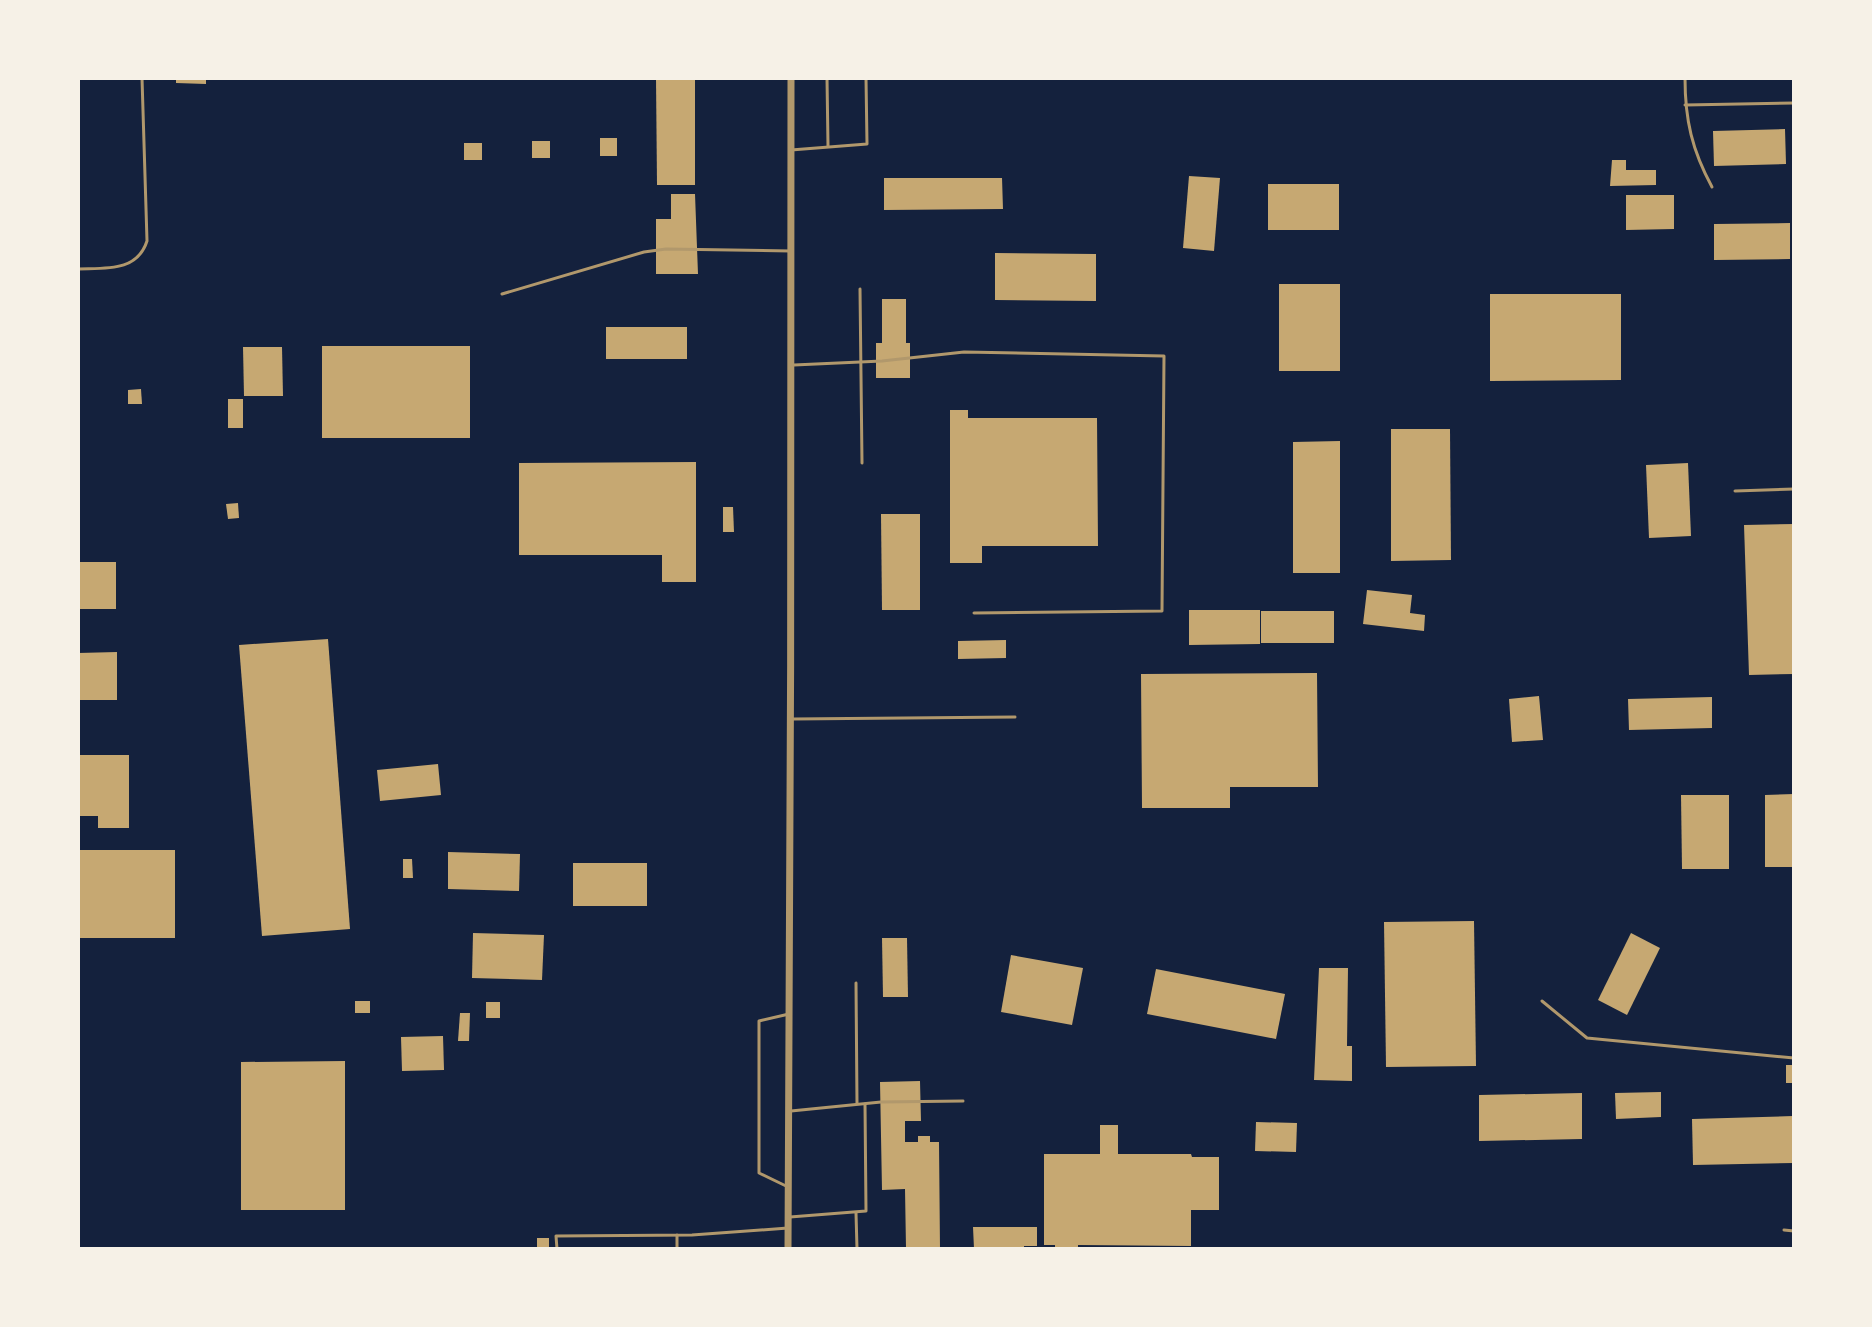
<svg xmlns="http://www.w3.org/2000/svg" width="1872" height="1327" viewBox="0 0 1872 1327" font-family="'PT Serif',serif">
<style>
.building{fill:#c6a872}
.lines{fill:none;stroke-linecap:round;stroke-linejoin:round}
.service{stroke:#b1986c;stroke-width:3}
.minor{stroke:#b1986c;stroke-width:7}
</style>
<rect width="100%" height="100%" fill="#14213d"/>
<g class="building">
<path d="M 176,78 L 206,78 L 206,84 L 176,83 Z"/>
<path d="M 656,78 L 695,78 L 695,185 L 657,185 Z"/>
<path d="M 1785,129 L 1786,164 L 1714,166 L 1713,131 Z"/>
<rect x="600" y="138" width="17" height="18"/>
<rect x="532" y="141" width="18" height="17"/>
<rect x="464" y="143" width="18" height="17"/>
<path d="M 1612,160 L 1626,160 L 1626,170 L 1656,170 L 1656,185 L 1610,186 Z"/>
<path d="M 1189,176 L 1220,178 L 1214,251 L 1183,248 Z"/>
<path d="M 884,178 L 1002,178 L 1003,209 L 884,210 Z"/>
<rect x="1268" y="184" width="71" height="46"/>
<path d="M 671,194 L 695,194 L 698,274 L 656,274 L 656,219 L 671,219 Z"/>
<path d="M 1626,195 L 1674,195 L 1674,229 L 1626,230 Z"/>
<path d="M 1790,223 L 1790,259 L 1714,260 L 1714,224 Z"/>
<path d="M 995,253 L 1096,254 L 1096,301 L 995,300 Z"/>
<rect x="1279" y="284" width="61" height="87"/>
<path d="M 1490,294 L 1621,294 L 1621,380 L 1490,381 Z"/>
<path d="M 882,299 L 906,299 L 906,343 L 910,343 L 910,378 L 876,378 L 876,343 L 882,343 Z"/>
<rect x="606" y="327" width="81" height="32"/>
<rect x="322" y="346" width="148" height="92"/>
<path d="M 243,347 L 282,347 L 283,396 L 244,396 Z"/>
<path d="M 141,389 L 142,404 L 128,404 L 128,390 Z"/>
<rect x="228" y="399" width="15" height="29"/>
<path d="M 950,410 L 968,410 L 968,418 L 1097,418 L 1098,546 L 982,546 L 982,563 L 950,563 Z"/>
<path d="M 1391,429 L 1450,429 L 1451,560 L 1391,561 Z"/>
<path d="M 1340,441 L 1340,573 L 1293,573 L 1293,442 Z"/>
<path d="M 696,462 L 696,582 L 662,582 L 662,555 L 519,555 L 519,463 Z"/>
<path d="M 1688,463 L 1691,536 L 1649,538 L 1646,465 Z"/>
<path d="M 238,503 L 239,518 L 228,519 L 226,504 Z"/>
<path d="M 723,507 L 733,507 L 734,532 L 723,532 Z"/>
<path d="M 881,514 L 920,514 L 920,610 L 882,610 Z"/>
<path d="M 1794,524 L 1794,674 L 1749,675 L 1744,525 Z"/>
<rect x="78" y="562" width="38" height="47"/>
<path d="M 1367,590 L 1412,595 L 1410,613 L 1425,615 L 1424,631 L 1363,624 Z"/>
<path d="M 1189,610 L 1260,610 L 1260,644 L 1189,645 Z"/>
<rect x="1261" y="611" width="73" height="32"/>
<path d="M 328,639 L 350,929 L 262,936 L 239,645 Z"/>
<path d="M 1006,640 L 1006,658 L 958,659 L 958,641 Z"/>
<path d="M 117,652 L 117,700 L 78,700 L 78,653 Z"/>
<path d="M 1317,673 L 1318,787 L 1230,787 L 1230,808 L 1142,808 L 1141,674 Z"/>
<path d="M 1539,696 L 1543,740 L 1512,742 L 1509,699 Z"/>
<path d="M 1712,697 L 1712,728 L 1629,730 L 1628,699 Z"/>
<path d="M 78,755 L 129,755 L 129,828 L 98,828 L 98,816 L 78,816 Z"/>
<path d="M 438,764 L 441,795 L 380,801 L 377,770 Z"/>
<path d="M 1794,794 L 1794,867 L 1765,867 L 1765,795 Z"/>
<path d="M 1681,795 L 1729,795 L 1729,869 L 1682,869 Z"/>
<rect x="78" y="850" width="97" height="88"/>
<path d="M 448,852 L 520,854 L 519,891 L 448,889 Z"/>
<path d="M 403,859 L 412,859 L 413,878 L 403,878 Z"/>
<rect x="573" y="863" width="74" height="43"/>
<path d="M 1474,921 L 1476,1066 L 1386,1067 L 1384,922 Z"/>
<path d="M 473,933 L 544,935 L 542,980 L 472,978 Z"/>
<path d="M 1631,933 L 1660,948 L 1627,1015 L 1598,1000 Z"/>
<path d="M 882,938 L 907,938 L 908,997 L 883,997 Z"/>
<path d="M 1011,955 L 1083,968 L 1072,1025 L 1001,1012 Z"/>
<path d="M 1319,968 L 1348,968 L 1347,1046 L 1352,1046 L 1352,1081 L 1314,1080 Z"/>
<path d="M 1156,969 L 1285,994 L 1276,1039 L 1147,1014 Z"/>
<rect x="355" y="1001" width="15" height="12"/>
<rect x="486" y="1002" width="14" height="16"/>
<path d="M 460,1013 L 470,1013 L 469,1041 L 458,1041 Z"/>
<path d="M 443,1036 L 444,1070 L 402,1071 L 401,1037 Z"/>
<path d="M 345,1061 L 345,1210 L 241,1210 L 241,1062 Z"/>
<rect x="1786" y="1065" width="8" height="18"/>
<path d="M 920,1081 L 921,1121 L 905,1121 L 905,1142 L 918,1142 L 918,1136 L 930,1136 L 930,1142 L 939,1142 L 940,1249 L 906,1249 L 905,1189 L 882,1190 L 880,1082 Z"/>
<path d="M 1661,1092 L 1661,1117 L 1616,1119 L 1615,1093 Z"/>
<path d="M 1582,1093 L 1582,1139 L 1479,1141 L 1479,1095 Z"/>
<path d="M 1793,1116 L 1794,1163 L 1693,1165 L 1692,1119 Z"/>
<path d="M 1256,1122 L 1297,1123 L 1296,1152 L 1255,1151 Z"/>
<path d="M 1100,1125 L 1118,1125 L 1118,1154 L 1191,1154 L 1192,1157 L 1219,1157 L 1219,1210 L 1191,1210 L 1191,1246 L 1078,1245 L 1078,1249 L 1055,1249 L 1055,1245 L 1044,1245 L 1044,1154 L 1100,1154 Z"/>
<path d="M 973,1227 L 1037,1227 L 1037,1246 L 1024,1246 L 1024,1249 L 974,1249 Z"/>
<rect x="537" y="1238" width="12" height="11"/>
</g>
<g class="lines">
<g class="service">
<path d="M 827,78 L 828,146"/>
<path d="M 1685,78 C 1685,120 1692,150 1712,187"/>
<path d="M 1685,105 L 1794,103"/>
<path d="M 791,150 L 867,144 L 866,78"/>
<path d="M 78,269 C 106,268 137,272 147,241 L 142,78"/>
<path d="M 860,289 L 862,463"/>
<path d="M 502,294 L 644,252 L 666,249 L 791,251"/>
<path d="M 794,365 L 882,361 L 964,352 L 1164,356 L 1162,611 L 974,613"/>
<path d="M 1735,491 L 1794,489"/>
<path d="M 793,719 L 1015,717"/>
<path d="M 856,983 L 857,1103"/>
<path d="M 1542,1001 L 1587,1038 L 1794,1058"/>
<path d="M 791,1111 L 881,1102 L 963,1101"/>
<path d="M 786,1186 L 759,1173 L 759,1021 L 789,1014"/>
<path d="M 856,1213 L 857,1249"/>
<path d="M 790,1217 L 866,1211 L 865,1104"/>
<path d="M 1784,1230 L 1794,1231"/>
<path d="M 557,1249 L 556,1236 L 692,1235 L 788,1228"/>
<path d="M 677,1249 L 677,1235"/>
</g>
<path class="minor" d="M 788,1249 C 791,859 791,468 791,78"/>
</g>
<rect width="1872" height="1327" fill="none" stroke="#f6f1e7" stroke-width="160"/>
</svg>
